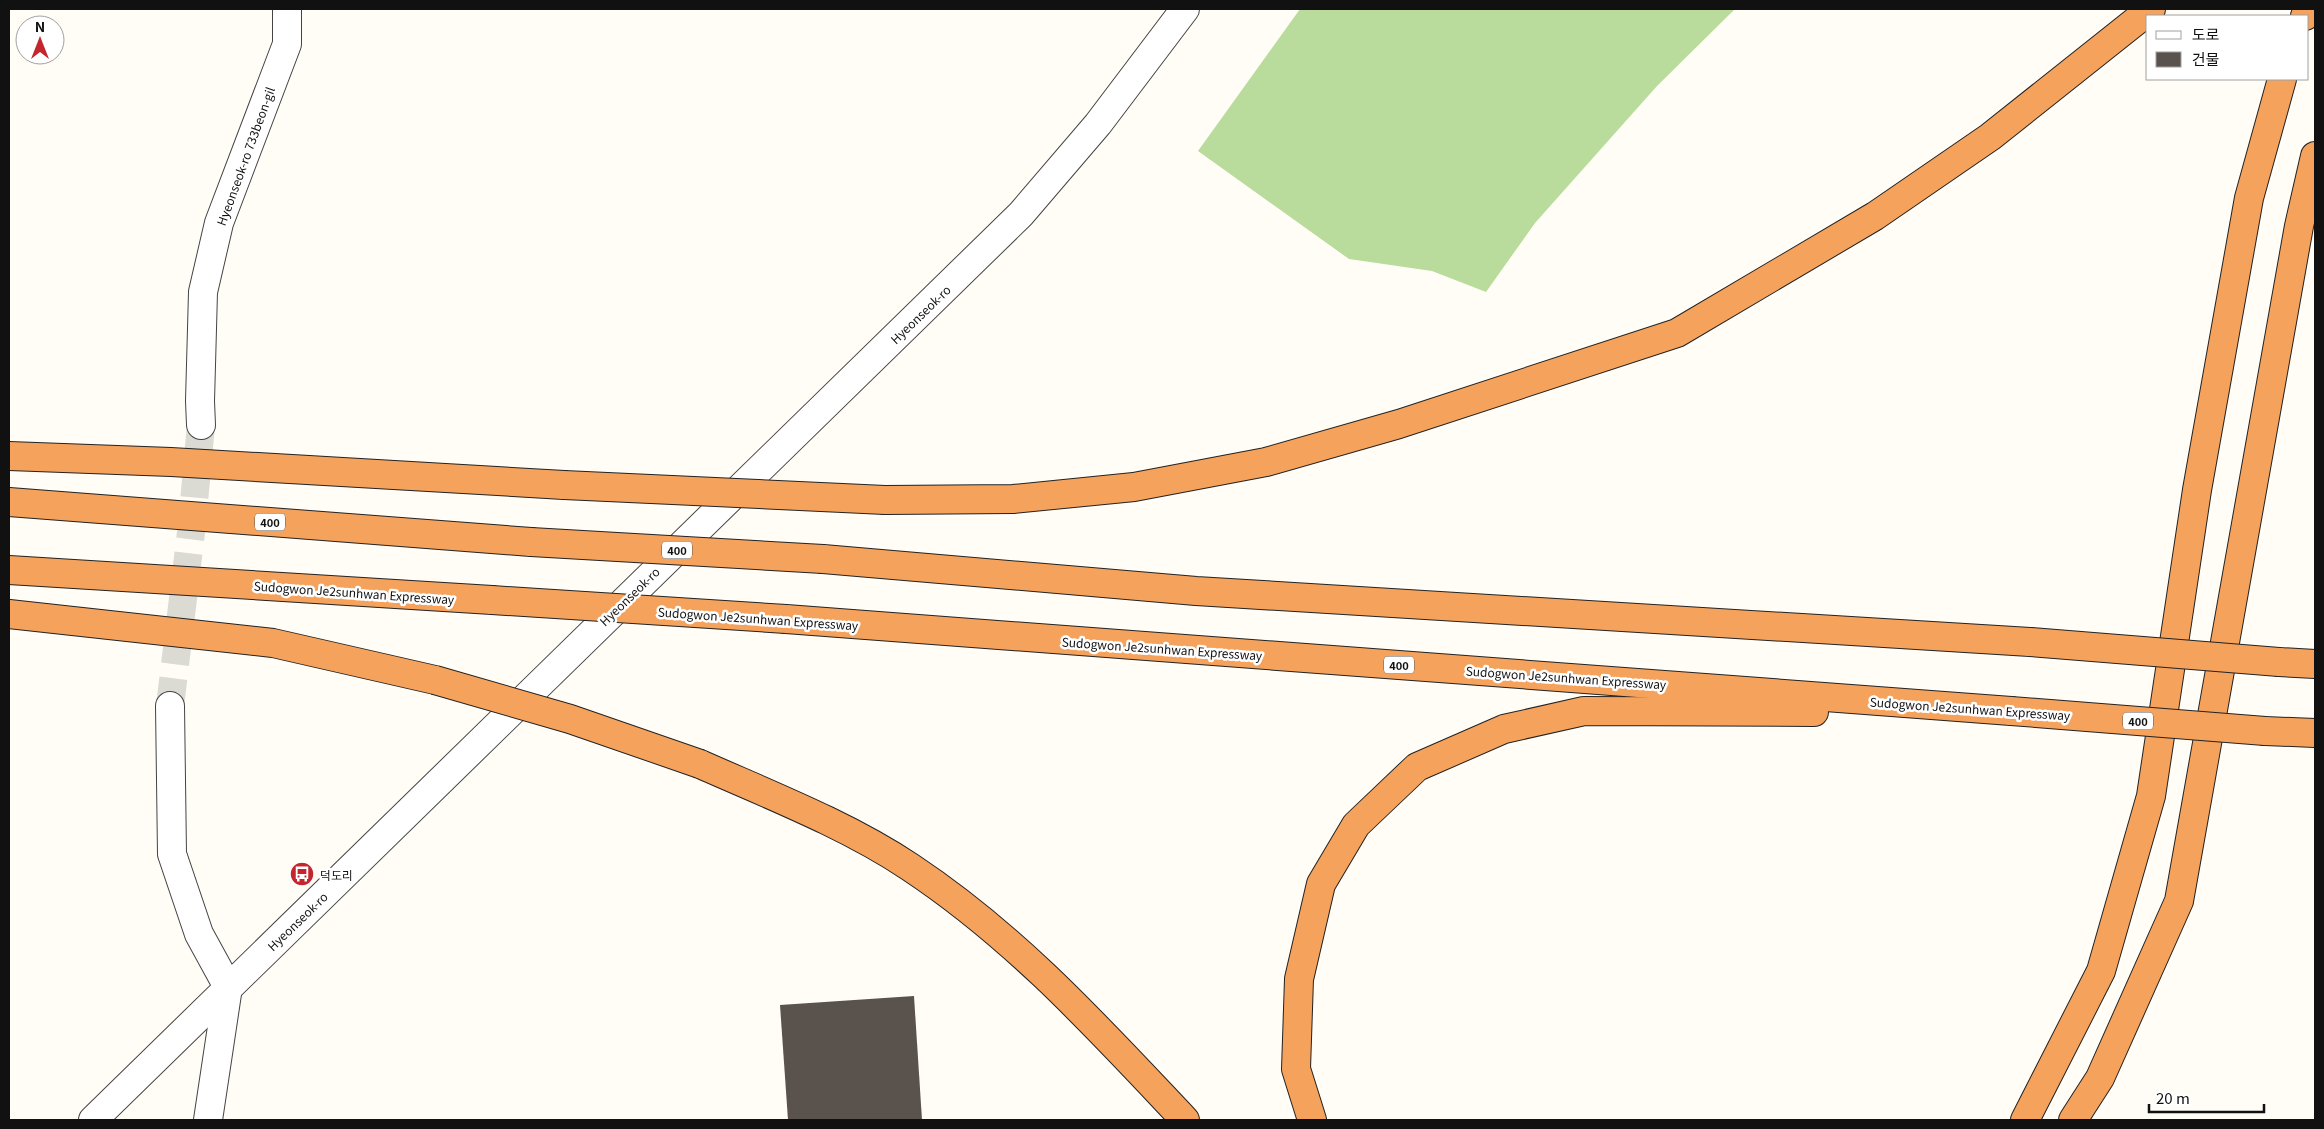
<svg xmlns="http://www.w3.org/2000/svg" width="2324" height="1129" viewBox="0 0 2324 1129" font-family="Georgia,'Noto Sans KR',serif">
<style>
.forest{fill:#b9dc9c}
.building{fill:#5a524d}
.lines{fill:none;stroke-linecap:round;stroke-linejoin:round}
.minor-tunnel{stroke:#dbdad3;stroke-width:28;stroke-dasharray:28 14;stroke-linecap:butt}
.minor-casing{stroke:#444;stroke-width:30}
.tertiary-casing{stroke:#444;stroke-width:30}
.motorway-casing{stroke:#222;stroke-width:30}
.minor{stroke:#fff;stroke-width:28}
.tertiary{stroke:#fff;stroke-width:28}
.motorway{stroke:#f5a25d;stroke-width:28}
.motorway-bridge-casing{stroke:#222;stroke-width:30;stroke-linecap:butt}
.motorway-bridge{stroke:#f5a25d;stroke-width:28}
.labels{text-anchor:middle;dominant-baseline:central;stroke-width:5;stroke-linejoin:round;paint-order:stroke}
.shield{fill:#fff;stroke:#585858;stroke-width:1}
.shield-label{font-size:11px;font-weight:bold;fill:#111}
.street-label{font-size:12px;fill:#111;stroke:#fff}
.poi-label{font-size:12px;fill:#111;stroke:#fff;text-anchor:start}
</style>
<rect width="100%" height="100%" fill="#fffdf5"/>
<path class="forest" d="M 1300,9 L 1735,9 L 1657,86 L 1535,223 L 1486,292 L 1432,271 L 1349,259 L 1198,151 Z"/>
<path class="building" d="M 914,996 L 922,1120 L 788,1120 L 780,1005 Z"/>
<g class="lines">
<path class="minor-tunnel" d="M 170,706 L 192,524 L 201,425"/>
<g class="minor-casing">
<g id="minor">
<path d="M 201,425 L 200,401 L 203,292 L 219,223 L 287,44 L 287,9"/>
<path d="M 170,706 L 172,854 L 199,934 L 228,987 L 208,1120"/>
</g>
</g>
<g class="tertiary-casing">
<path id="tertiary" d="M 93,1120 L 1021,214 L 1098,124 L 1185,9"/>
</g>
<g class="motorway-casing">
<g id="motorway">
<path d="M 2305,16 L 2308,9"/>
<path d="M 9,456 L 171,462 L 564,485"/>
<path d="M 885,500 L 1013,499 L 1134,487 L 1266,462 L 1399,424 L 1677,333 L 1875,216 L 1990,137 L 2151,9"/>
<path d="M 9,502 L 531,542"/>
<path d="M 823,559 L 1196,591 L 2030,642"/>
<path d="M 9,570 L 492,600"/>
<path d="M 9,614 L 273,643 L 435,680"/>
<path d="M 786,619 L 2011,711"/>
<path d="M 2279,662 L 2315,664"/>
<path d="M 2265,731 L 2315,733"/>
<path d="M 700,764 C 770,795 847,825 910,867 C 1017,938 1098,1028 1185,1120"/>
<path d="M 1312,1120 L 1296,1069 L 1299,979 L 1321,884 L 1356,825 L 1417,767 L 1504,729 L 1584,711 L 1814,712"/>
<path d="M 2025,1120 L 2101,971 L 2151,796 L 2197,490 L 2249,198 L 2282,79"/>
<path d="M 2073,1120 L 2100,1078 L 2179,901 L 2299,226 L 2315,156"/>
</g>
</g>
<use href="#minor" class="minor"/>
<use href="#tertiary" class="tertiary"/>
<use href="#motorway" class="motorway"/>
<g class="motorway-bridge-casing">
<g id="motorway-bridge">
<path d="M 564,485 L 885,500"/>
<path d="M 531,542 L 823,559"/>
<path d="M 492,600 L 786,619"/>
<path d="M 2030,642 L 2279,662"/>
<path d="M 435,680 L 570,719 L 700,764"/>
<path d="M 2011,711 L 2265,731"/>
</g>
</g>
<use href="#motorway-bridge" class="motorway-bridge"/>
</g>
<defs>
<g id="bus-disc" transform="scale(1.25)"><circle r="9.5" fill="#c4262e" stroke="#fff"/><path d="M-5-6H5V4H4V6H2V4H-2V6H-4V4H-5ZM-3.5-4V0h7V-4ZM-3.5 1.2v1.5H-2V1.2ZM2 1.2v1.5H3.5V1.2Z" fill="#fff"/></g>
</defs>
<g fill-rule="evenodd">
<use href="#bus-disc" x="302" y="874"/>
</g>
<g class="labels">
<g class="shield">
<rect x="255" y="513.5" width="30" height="17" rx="4"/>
<rect x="662" y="541.5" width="30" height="17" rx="4"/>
<rect x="1384" y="656.5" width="30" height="17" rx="4"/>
<rect x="2123" y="712.5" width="30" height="17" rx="4"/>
</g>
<g class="shield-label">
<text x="270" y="522">400</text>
<text x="677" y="550">400</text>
<text x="1399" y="665">400</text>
<text x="2138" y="721">400</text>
</g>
<g class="street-label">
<text transform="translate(245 156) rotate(-70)">Hyeonseok-ro 733beon-gil</text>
<text transform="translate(920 314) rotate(-44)">Hyeonseok-ro</text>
<text transform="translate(354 592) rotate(4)">Sudogwon Je2sunhwan Expressway</text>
<text transform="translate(629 596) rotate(-44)">Hyeonseok-ro</text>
<text transform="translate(758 618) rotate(4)">Sudogwon Je2sunhwan Expressway</text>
<text transform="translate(1162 648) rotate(4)">Sudogwon Je2sunhwan Expressway</text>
<text transform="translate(1566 677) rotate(4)">Sudogwon Je2sunhwan Expressway</text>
<text transform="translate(1970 708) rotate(4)">Sudogwon Je2sunhwan Expressway</text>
<text transform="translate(297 921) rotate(-44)">Hyeonseok-ro</text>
</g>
<g class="poi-label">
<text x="320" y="874">덕도리</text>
</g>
</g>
<rect width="2324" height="1129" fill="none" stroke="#111111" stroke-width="20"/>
<rect x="2146" y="15" width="162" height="65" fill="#ffffff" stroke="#a0a0a0"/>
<rect x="2156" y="31" width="25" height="8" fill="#ffffff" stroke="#a0a0a0"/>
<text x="2192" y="40" font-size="15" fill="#111111">도로</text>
<rect x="2156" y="52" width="25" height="15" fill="#5a524d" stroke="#a0a0a0"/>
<text x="2192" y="65" font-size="15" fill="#111111">건물</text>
<g transform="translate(40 40)"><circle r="24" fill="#ffffff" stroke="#a0a0a0"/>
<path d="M0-4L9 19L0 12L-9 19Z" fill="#c4262e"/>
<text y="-8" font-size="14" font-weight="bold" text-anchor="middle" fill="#111111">N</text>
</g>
<path d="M2149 1104v8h115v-8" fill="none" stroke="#111111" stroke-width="2.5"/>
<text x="2156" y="1104" font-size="15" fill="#111111" stroke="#ffffff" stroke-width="4" paint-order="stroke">20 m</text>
</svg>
